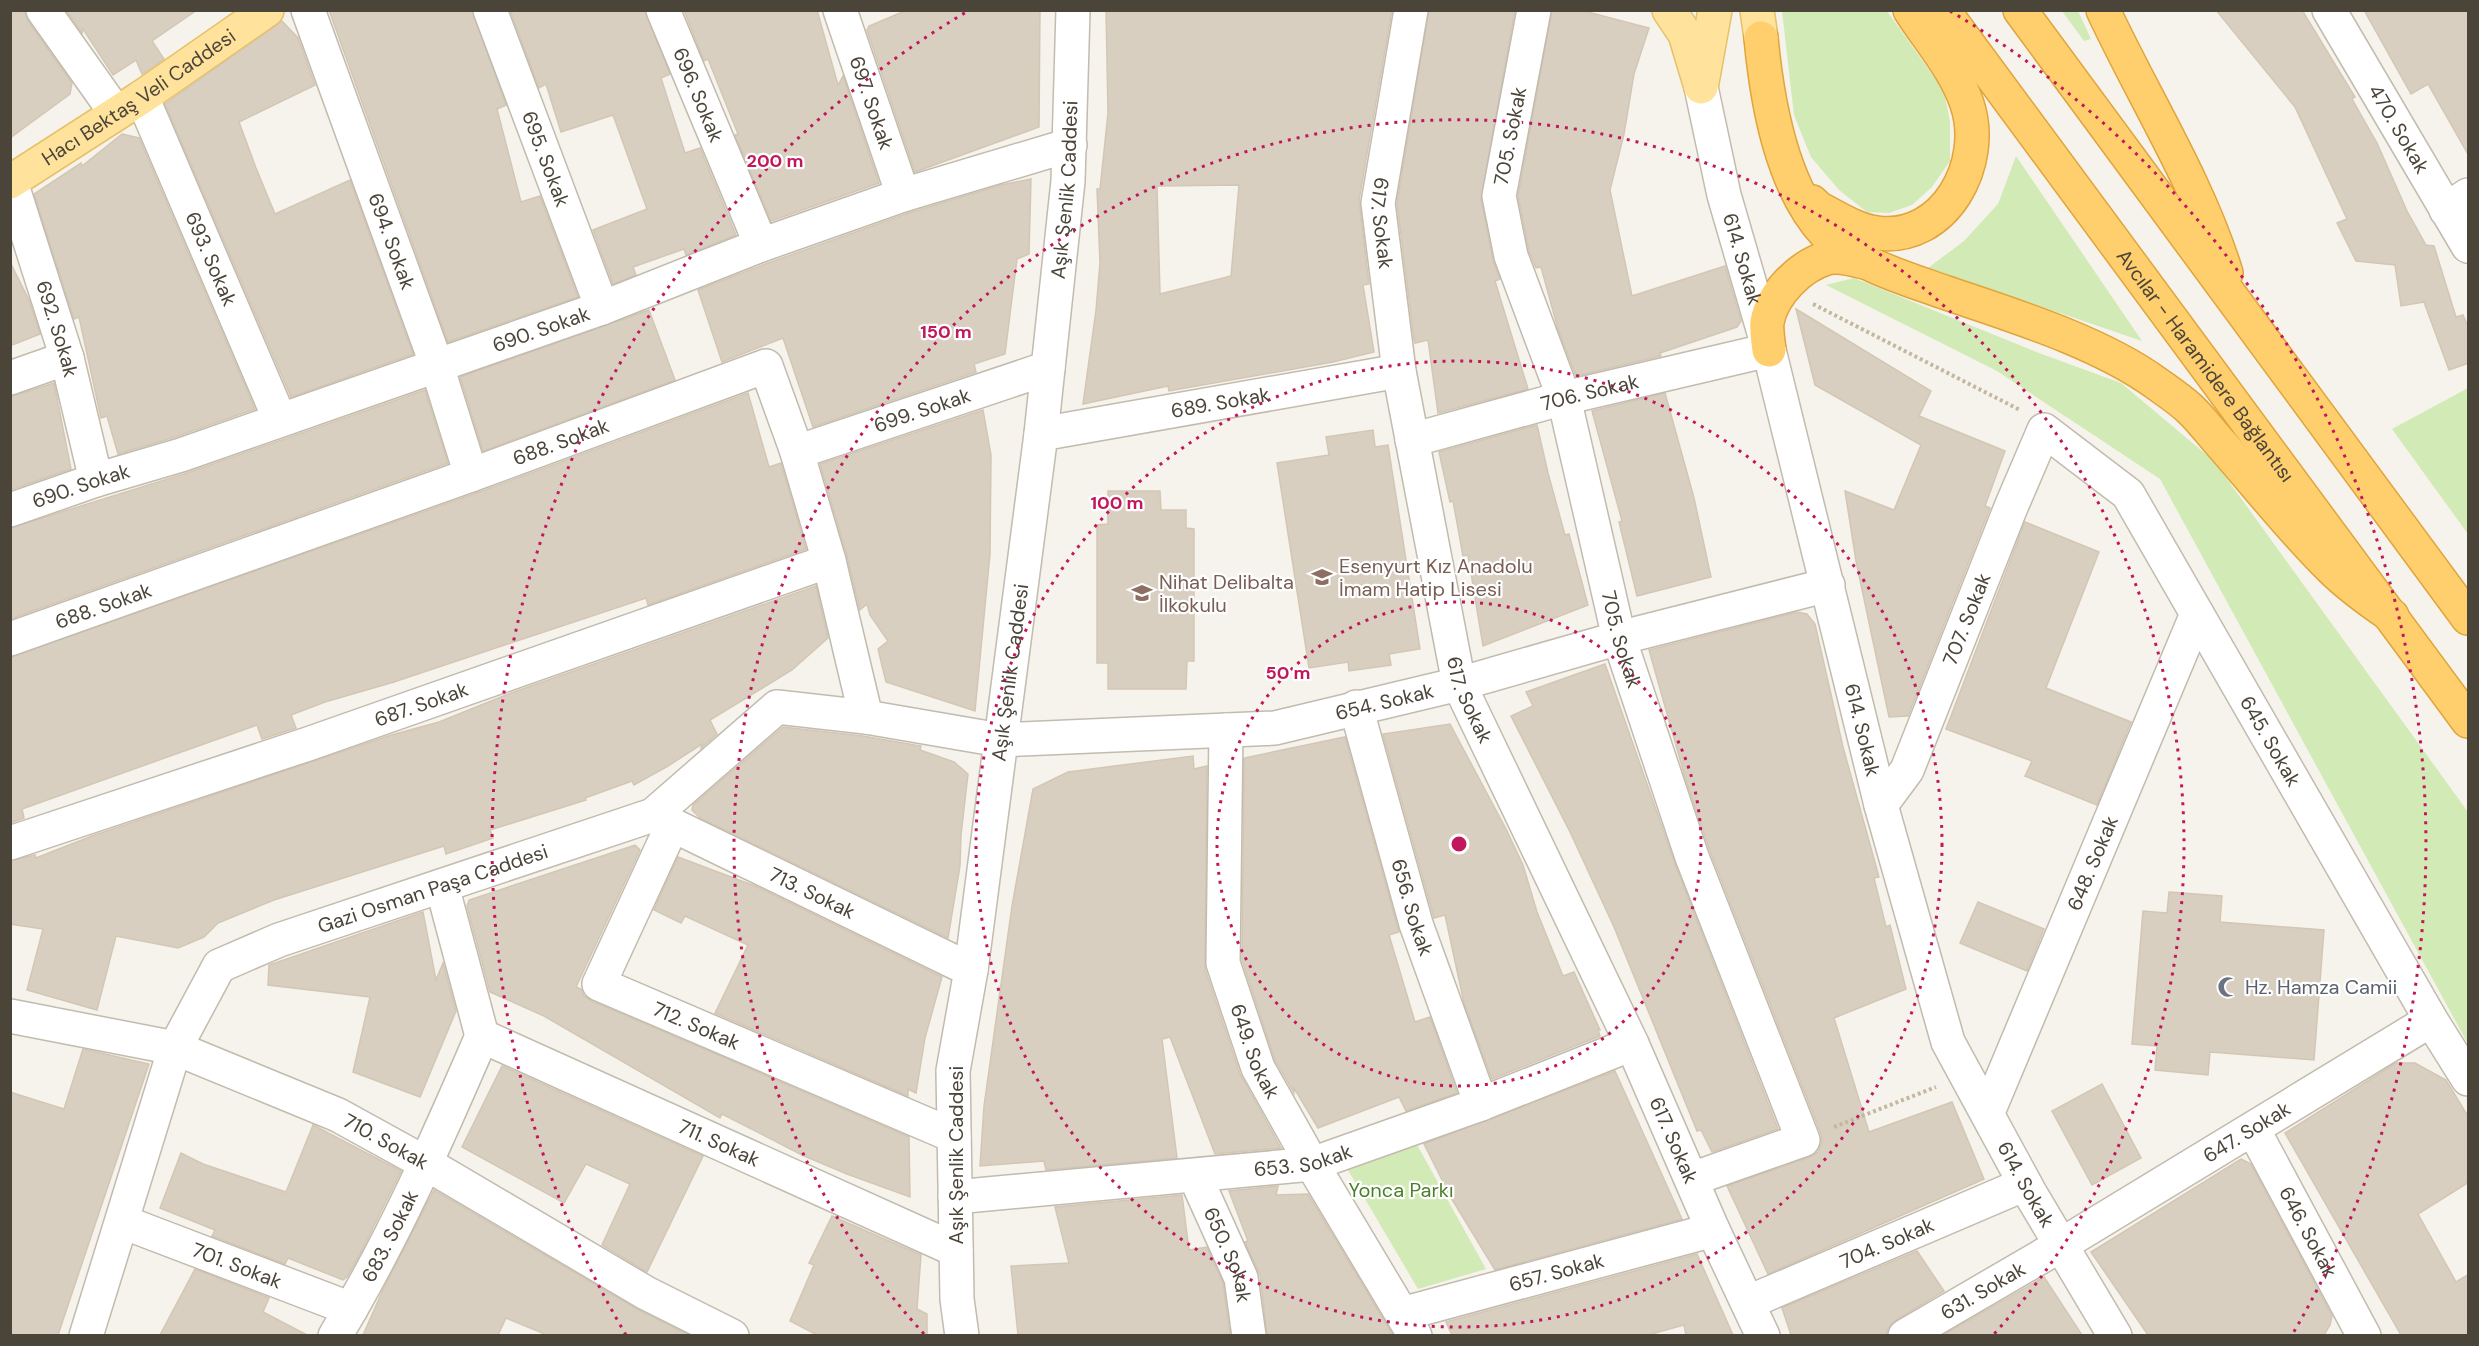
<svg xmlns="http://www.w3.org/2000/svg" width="2479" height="1346" viewBox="0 0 2479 1346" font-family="'DM Sans',sans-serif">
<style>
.green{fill:#d2eab5}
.building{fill:#d8cfc1;stroke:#d3c7b4;stroke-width:1.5;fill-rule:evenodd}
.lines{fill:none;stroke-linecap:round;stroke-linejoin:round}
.minor-casing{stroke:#c2bbae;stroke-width:36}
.major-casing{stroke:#e6c16a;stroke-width:36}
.highway-casing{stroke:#e0a43c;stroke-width:36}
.path{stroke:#c4b79f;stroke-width:4;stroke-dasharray:3 3;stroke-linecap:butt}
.minor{stroke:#fff;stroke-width:33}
.major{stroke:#ffe39c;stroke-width:33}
.highway{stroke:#ffcf6e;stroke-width:33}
.ring{fill:none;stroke:#c2185b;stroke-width:3;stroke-dasharray:3 6}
.labels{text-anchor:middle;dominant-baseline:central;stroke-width:4.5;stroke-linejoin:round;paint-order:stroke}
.street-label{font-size:20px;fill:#4b4439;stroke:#fff}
.education-label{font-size:20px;fill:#785e54;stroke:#fff;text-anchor:start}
.worship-label{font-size:20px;fill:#5b616d;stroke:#fff;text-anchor:start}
.park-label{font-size:20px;fill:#4a7f2a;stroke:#fff}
.centre{fill:#c2185b;stroke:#fff;stroke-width:3}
.ring-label{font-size:18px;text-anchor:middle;font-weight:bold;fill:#c2185b;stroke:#fff;stroke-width:4.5;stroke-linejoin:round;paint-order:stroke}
</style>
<rect width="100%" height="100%" fill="#f6f3ec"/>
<g class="green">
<path d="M 1782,11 L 1887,11 L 1944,91 L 1950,122 L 1950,161 L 1932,187 L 1912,205 L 1889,213 L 1867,212 L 1839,190 L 1811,157 L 1794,115 Z"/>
<path d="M 2062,11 L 2078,11 L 2091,39 L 2084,41 Z"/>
<path d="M 2016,156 L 2142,341 L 1928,268 L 1964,241 L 1998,204 Z"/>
<path d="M 1854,278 L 2039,353 L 2121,383 L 2214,461 L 2468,812 L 2468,1044 L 2160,479 L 1997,371 L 1826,285 Z"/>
<path d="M 2468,388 L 2468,534 L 2392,429 Z"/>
<path d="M 1416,1143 L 1486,1269 L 1418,1289 L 1345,1165 Z"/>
</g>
<g class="building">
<path d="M 10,10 L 24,10 L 28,21 L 72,83 L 70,94 L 10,138 Z"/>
<path d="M 66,10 L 197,10 L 152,41 L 164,59 L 142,74 L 136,60 L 113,75 L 83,29 L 82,33 Z"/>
<path d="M 329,10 L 472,10 L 506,105 L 497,109 L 521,202 L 540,196 L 578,297 L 448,342 Z"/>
<path d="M 510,10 L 645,10 L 670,74 L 661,78 L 685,153 L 700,148 L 736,235 L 686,255 L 684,249 L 633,267 L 636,275 L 613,284 L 593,230 L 647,209 L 613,115 L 561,132 L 546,84 L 539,88 Z"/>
<path d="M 684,10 L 817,10 L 838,85 L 843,76 L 879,183 L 771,221 L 735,135 L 738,134 L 708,59 L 704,61 Z"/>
<path d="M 907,10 L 1040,10 L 1039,127 L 915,172 L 867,30 L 869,26 Z"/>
<path d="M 1106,10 L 1392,10 L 1359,200 L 1369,284 L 1363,285 L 1374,352 L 1333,362 L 1169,391 L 1168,386 L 1083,404 L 1096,310 L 1100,263 L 1097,189 L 1100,189 L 1108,113 ZM 1239,185 L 1231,276 L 1160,294 L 1157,186 Z"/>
<path d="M 1429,10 L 1515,10 L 1481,199 L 1493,260 L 1500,279 L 1495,281 L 1528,389 L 1438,413 L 1428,340 L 1415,343 L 1414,339 L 1397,203 Z"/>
<path d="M 1552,10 L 1580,10 L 1649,28 L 1634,74 L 1624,134 L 1610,190 L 1632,296 L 1725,266 L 1741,321 L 1737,327 L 1660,353 L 1661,356 L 1576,376 L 1558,329 L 1541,267 L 1536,268 L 1529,251 L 1518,196 Z"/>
<path d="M 2216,10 L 2302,10 L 2355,97 L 2352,99 L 2377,143 L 2407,211 L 2426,245 L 2434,246 L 2456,317 L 2463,315 L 2469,329 L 2469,363 L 2449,370 L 2424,302 L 2401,306 L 2395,265 L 2356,261 L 2337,223 L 2347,219 L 2295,107 Z"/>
<path d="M 2364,10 L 2469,10 L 2469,156 L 2428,84 L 2411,94 Z"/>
<path d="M 282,21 L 298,38 L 315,85 L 239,122 L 256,168 L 275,214 L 350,180 L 413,354 L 291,397 L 165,104 Z"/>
<path d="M 122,134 L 139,138 L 255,409 L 175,437 L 118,454 L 107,416 L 101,418 L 79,317 L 74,319 L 34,194 L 81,163 L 82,166 Z"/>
<path d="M 1031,179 L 1029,254 L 1017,259 L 1005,354 L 974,364 L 976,372 L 813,427 L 783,338 L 722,362 L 698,290 L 768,263 L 909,213 L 1001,185 Z"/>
<path d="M 10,262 L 29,300 L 40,334 L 10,346 Z"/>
<path d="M 1796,309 L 1931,391 L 1919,416 L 2005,451 L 1985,506 L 1990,508 L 1908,716 L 1889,717 L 1856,561 L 1845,491 L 1894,510 L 1921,445 L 1815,385 Z"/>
<path d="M 649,310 L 675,380 L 483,451 L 460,377 Z"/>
<path d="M 54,383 L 71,469 L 10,490 L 10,397 Z"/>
<path d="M 425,390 L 448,463 L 10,619 L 10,528 L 187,473 Z"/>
<path d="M 748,393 L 769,467 L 781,463 L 806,549 L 648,605 L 646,598 L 394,682 L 325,702 L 291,715 L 296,728 L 262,739 L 257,725 L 22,809 L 24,818 L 10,823 L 10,657 L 477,493 Z"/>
<path d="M 1665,393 L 1694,498 L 1711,577 L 1637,596 L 1619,522 L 1622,521 L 1592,411 Z"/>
<path d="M 983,410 L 991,455 L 990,554 L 975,711 L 886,682 L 878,649 L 888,641 L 870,615 L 867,604 L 860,610 L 847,556 L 820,464 Z"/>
<path d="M 1537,425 L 1548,473 L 1565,535 L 1569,534 L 1588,605 L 1483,646 L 1468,555 L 1463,556 L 1453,501 L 1450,502 L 1439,452 Z"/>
<path d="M 1373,430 L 1375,447 L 1388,445 L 1420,649 L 1389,654 L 1391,665 L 1349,671 L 1348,662 L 1309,668 L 1277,463 L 1329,455 L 1326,437 Z"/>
<path d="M 1108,491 L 1160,491 L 1161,510 L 1186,510 L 1186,528 L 1194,529 L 1194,661 L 1187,661 L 1186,689 L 1108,689 L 1108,663 L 1097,663 L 1097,525 L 1108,524 Z"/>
<path d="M 2025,522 L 2099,552 L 2046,688 L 2131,722 L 2097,805 L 2025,776 L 2032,761 L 1946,729 Z"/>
<path d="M 816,586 L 828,638 L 792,670 L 710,720 L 717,734 L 701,748 L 702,744 L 668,766 L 634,785 L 632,781 L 585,798 L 586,800 L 490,830 L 493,838 L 446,854 L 444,846 L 274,900 L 218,923 L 204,937 L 178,948 L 116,936 L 97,1010 L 27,990 L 43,929 L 10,924 L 10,861 L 35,855 L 36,858 L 92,836 L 388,736 L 439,722 L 511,693 Z"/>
<path d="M 1797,612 L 1807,614 L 1815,624 L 1843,747 L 1879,877 L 1874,878 L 1886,927 L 1890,925 L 1906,989 L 1834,1018 L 1869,1132 L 1952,1102 L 1984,1179 L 1768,1274 L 1727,1186 L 1810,1157 L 1818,1152 L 1822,1142 L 1821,1134 L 1710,851 L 1685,777 L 1649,650 Z"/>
<path d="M 1605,664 L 1675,864 L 1778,1129 L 1712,1152 L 1701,1130 L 1697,1131 L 1614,927 L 1570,832 L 1511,716 L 1533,706 L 1526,692 Z"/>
<path d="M 1450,724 L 1506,829 L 1523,865 L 1537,912 L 1563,976 L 1574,972 L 1600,1030 L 1598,1030 L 1600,1036 L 1492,1079 L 1464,1003 L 1445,915 L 1434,918 L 1383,734 Z"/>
<path d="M 783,727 L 863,736 L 921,746 L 920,750 L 954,762 L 968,774 L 961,835 L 960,866 L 948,938 L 700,818 L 692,810 L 693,805 Z"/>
<path d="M 1345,737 L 1399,932 L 1389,935 L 1415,1022 L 1430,1017 L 1457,1093 L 1406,1111 L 1399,1097 L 1318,1128 L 1294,1088 L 1294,1093 L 1275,1060 L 1242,960 L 1244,758 Z"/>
<path d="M 1193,756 L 1194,769 L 1207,766 L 1205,969 L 1240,1074 L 1281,1148 L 1215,1154 L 1170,1037 L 1162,1039 L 1177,1158 L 1046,1170 L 1044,1161 L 980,1166 L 984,1106 L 1012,906 L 1033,789 L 1068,772 Z"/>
<path d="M 635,845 L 640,850 L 576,987 L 581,989 L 584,996 L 592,1001 L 909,1137 L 910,1197 L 847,1174 L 802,1155 L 722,1114 L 720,1118 L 544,1016 L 490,992 L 467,906 L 469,900 Z"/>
<path d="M 678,857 L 755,886 L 942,977 L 925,1038 L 916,1093 L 908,1089 L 908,1096 L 715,1013 L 748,945 L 685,916 L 681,923 L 654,910 Z"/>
<path d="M 2169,892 L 2222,896 L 2220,922 L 2324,930 L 2314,1060 L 2210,1052 L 2208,1075 L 2155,1070 L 2157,1046 L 2132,1044 L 2143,911 L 2167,913 Z"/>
<path d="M 1978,902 L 2044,929 L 2027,971 L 1960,943 Z"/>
<path d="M 423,912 L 436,980 L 443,963 L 456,1011 L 420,1097 L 353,1072 L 370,997 L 268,985 L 269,965 Z"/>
<path d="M 83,1049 L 149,1064 L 58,1335 L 10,1335 L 10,1092 L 64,1109 Z"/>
<path d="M 2396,1063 L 2415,1063 L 2446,1080 L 2469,1118 L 2469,1182 L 2418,1214 L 2456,1282 L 2469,1274 L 2469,1335 L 2401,1335 L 2285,1133 Z"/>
<path d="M 502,1066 L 703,1156 L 647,1272 L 602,1245 L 630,1184 L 586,1164 L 564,1203 L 462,1147 Z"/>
<path d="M 1615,1071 L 1682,1219 L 1495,1270 L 1451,1198 L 1424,1144 Z"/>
<path d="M 2102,1084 L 2141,1158 L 2092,1185 L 2052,1111 Z"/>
<path d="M 313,1125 L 401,1171 L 360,1254 L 347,1277 L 343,1280 L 288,1258 L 285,1264 L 212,1236 L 215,1230 L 160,1208 L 181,1153 L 203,1164 L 286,1192 Z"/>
<path d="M 2241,1159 L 2251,1164 L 2332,1316 L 2330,1325 L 2324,1335 L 2148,1335 L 2091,1252 Z"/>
<path d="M 1278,1186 L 1276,1195 L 1308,1194 L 1393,1335 L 1267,1335 L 1260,1275 L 1245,1242 L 1248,1241 L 1229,1191 Z"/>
<path d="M 434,1190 L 637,1309 L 689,1335 L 547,1335 L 506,1318 L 498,1335 L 363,1335 L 382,1292 Z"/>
<path d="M 1182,1195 L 1189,1250 L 1207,1247 L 1223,1283 L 1230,1335 L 1018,1335 L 1011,1266 L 1069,1263 L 1055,1207 Z"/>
<path d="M 832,1216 L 921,1255 L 917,1309 L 927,1314 L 927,1335 L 817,1335 L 790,1321 L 814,1265 L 809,1263 Z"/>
<path d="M 1917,1251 L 1944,1291 L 1896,1320 L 1889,1326 L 1886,1335 L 1791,1335 L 1782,1308 Z"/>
<path d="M 1697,1254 L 1733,1335 L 1686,1335 L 1684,1325 L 1648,1335 L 1452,1335 L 1446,1322 Z"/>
<path d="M 195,1269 L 269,1298 L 263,1312 L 307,1335 L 160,1335 Z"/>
<path d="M 2044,1277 L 2082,1335 L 1943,1335 Z"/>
</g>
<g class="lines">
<g class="minor-casing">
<g id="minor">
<path d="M 43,10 L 116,113"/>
<path id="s1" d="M 308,10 L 437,366 L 471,475"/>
<path id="s2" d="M 490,10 L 602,308"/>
<path id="s3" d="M 663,10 L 761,245"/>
<path id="s4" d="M 840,10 L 903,195"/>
<path id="s5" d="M 1411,10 L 1378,203 L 1399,371 L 1459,684 L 1632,1044 L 1713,1230 L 1763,1336"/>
<path id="s6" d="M 1534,10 L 1499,196 L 1511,256 L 1564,398 L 1619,638 L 1692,857 L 1803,1140 L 1692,1179"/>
<path id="s7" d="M 2329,10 L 2468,246"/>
<path id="s8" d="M 1701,87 L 1724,195 L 1769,350 L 1881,805 L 1948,1042 L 2030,1193 L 2115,1336"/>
<path id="s9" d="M 142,97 L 280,420"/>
<path id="s10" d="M 11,182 L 67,358 L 96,480"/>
<path d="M 2446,210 L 2468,195"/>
<path d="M 10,378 L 67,358"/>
<path id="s11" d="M 1041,434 L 1399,371"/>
<path id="s12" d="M 1412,440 L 1564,398 L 1769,350"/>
<path id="s13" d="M 797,452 L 1048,368"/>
<path id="s14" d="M 10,510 L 96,480 L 181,455 L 602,308 L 761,245 L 903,195 L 1070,145"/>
<path id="s15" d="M 10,639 L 471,475 L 766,366 L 797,452 L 829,561 L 866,717"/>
<path id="s16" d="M 1356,707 L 1416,924 L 1481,1104"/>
<path id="s17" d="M 1226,730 L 1223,963 L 1258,1068 L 1312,1164 L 1415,1336"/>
<path id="s18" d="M 1881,805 L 1907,770 L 2011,507 L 2044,430 L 2128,494 L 2431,1020 L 2468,1079"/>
<path id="s19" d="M 654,816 L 971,970"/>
<path id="s20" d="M 672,826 L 599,984 L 954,1136"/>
<path id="s21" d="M 10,843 L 308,744 L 829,561"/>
<path d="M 442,886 L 482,1036"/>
<path id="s22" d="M 10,1016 L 175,1048 L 338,1115 L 427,1164 L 646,1293 L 732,1336"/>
<path id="s23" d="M 482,1036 L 956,1250"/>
<path id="s24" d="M 1988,1112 L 2197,614"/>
<path id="s25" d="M 2253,1129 L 2364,1336"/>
<path id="s26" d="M 1195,1176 L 1241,1278 L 1249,1336"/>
<path id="s27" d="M 955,1197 L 1312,1164 L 1481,1104 L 1632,1044"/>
<path id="s28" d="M 123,1222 L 351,1309"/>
<path id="s29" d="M 1749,1302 L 2025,1184"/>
<path id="s30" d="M 1402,1314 L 1713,1230"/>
<path id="s31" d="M 86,1336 L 175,1048 L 219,966 L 279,940 L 653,815 L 777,707 L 866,717 L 1000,740 L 1275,728 L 1459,684 L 1619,638 L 1828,585"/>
<path id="s32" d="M 335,1336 C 393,1240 438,1138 482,1036"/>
<path id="s33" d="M 962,1336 L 957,1299 L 953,1071 L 971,970 L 1041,434 L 1068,181 L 1073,10"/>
<path id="s34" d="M 1905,1336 L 2061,1245 L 2431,1020"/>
</g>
</g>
<g class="major-casing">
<g id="major">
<path d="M 1669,10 L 1685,34 L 1701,87"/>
<path d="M 1757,10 L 1761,38"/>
<path d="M 1702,82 L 1715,10"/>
<path id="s35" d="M 10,182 L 142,97 L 267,10"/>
</g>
</g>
<g class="highway-casing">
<g id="highway">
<path id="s36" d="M 1943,10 L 2468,721"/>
<path d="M 2020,10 L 2468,618"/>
<path d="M 2103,10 C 2144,98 2197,180 2226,273"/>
<path d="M 1761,38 C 1767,101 1781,186 1826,234 C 1853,263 1907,279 1944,292 C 2011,315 2098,341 2156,383 C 2167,391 2179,399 2189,408 C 2201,419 2211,433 2222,445 C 2258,486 2292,530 2331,568 C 2349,586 2370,601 2392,616"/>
<path d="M 1812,202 L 1818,208 C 1836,217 1857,231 1877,233 C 1945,242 1987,163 1967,104 C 1956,70 1929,40 1910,10"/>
<path d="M 1769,350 C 1768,341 1766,330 1767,322 C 1772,294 1800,266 1827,258 C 1838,255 1853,259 1864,262"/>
</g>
</g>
<g class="path">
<path d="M 1813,304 L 2020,410"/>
<path d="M 1834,1127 L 1936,1087"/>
</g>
<use href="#minor" class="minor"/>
<use href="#major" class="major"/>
<use href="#highway" class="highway"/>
</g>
<g class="ring">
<circle cx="1459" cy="844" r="242"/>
<circle cx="1459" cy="844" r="483"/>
<path d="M924 1334A725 725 0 1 1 1994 1334"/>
<path d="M626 1335A967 967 0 0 1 968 11M1950 11A967 967 0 0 1 2292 1335"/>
</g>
<defs>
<g id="school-bare" transform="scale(1.62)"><path d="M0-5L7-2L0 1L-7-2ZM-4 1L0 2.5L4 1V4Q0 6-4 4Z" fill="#8d6e63" stroke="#fff" stroke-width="2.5" paint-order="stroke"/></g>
<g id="mosque-bare" transform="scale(1.62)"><path d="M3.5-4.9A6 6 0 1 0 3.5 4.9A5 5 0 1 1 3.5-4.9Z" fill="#6b7280" stroke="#fff" stroke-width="2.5" paint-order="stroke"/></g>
</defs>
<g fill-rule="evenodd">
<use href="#school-bare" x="1322" y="577"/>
<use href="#school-bare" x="1142" y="593"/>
<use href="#mosque-bare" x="2228" y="987"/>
</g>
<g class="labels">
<g class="street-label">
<text stroke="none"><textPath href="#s3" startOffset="92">696. Sokak</textPath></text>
<text stroke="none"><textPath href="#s35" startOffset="154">Hacı Bektaş Veli Caddesi</textPath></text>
<text stroke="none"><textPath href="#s4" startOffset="98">697. Sokak</textPath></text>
<text stroke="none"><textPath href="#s7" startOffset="138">470. Sokak</textPath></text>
<text transform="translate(1510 136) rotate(-79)">705. Sokak</text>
<text stroke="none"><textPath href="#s2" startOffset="159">695. Sokak</textPath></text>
<text stroke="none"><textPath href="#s33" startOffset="1154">Aşık Şenlik Caddesi</textPath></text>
<text stroke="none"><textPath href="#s5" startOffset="216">617. Sokak</textPath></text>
<text stroke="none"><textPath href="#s1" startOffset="246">694. Sokak</textPath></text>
<text stroke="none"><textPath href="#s9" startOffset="176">693. Sokak</textPath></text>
<text stroke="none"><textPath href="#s8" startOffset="177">614. Sokak</textPath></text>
<text stroke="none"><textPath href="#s14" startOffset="561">690. Sokak</textPath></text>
<text stroke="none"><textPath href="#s10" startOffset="154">692. Sokak</textPath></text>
<text stroke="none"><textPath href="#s36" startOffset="442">Avcılar - Haramidere Bağlantısı</textPath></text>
<text stroke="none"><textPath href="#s12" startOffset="184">706. Sokak</textPath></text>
<text stroke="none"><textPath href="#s11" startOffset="182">689. Sokak</textPath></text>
<text stroke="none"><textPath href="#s13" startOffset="132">699. Sokak</textPath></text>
<text stroke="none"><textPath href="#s15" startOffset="585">688. Sokak</textPath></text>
<text stroke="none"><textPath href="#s14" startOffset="75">690. Sokak</textPath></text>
<text stroke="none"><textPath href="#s15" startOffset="99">688. Sokak</textPath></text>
<text stroke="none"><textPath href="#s18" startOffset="206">707. Sokak</textPath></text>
<text stroke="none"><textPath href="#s6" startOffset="650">705. Sokak</textPath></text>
<text stroke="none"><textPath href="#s33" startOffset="668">Aşık Şenlik Caddesi</textPath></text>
<text stroke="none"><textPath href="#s5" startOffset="702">617. Sokak</textPath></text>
<text stroke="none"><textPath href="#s31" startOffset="1632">654. Sokak</textPath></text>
<text stroke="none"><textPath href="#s21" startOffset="434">687. Sokak</textPath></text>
<text stroke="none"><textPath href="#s8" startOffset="663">614. Sokak</textPath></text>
<text stroke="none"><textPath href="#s18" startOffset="801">645. Sokak</textPath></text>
<text stroke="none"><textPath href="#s24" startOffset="270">648. Sokak</textPath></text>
<text stroke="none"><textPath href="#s31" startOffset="622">Gazi Osman Paşa Caddesi</textPath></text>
<text stroke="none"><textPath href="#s19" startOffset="176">713. Sokak</textPath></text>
<text stroke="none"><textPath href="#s16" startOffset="208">656. Sokak</textPath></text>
<text stroke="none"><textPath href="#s20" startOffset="280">712. Sokak</textPath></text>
<text stroke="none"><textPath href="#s17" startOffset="327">649. Sokak</textPath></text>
<text stroke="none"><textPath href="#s34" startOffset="398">647. Sokak</textPath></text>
<text stroke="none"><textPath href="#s5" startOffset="1188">617. Sokak</textPath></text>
<text stroke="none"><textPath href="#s22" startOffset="399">710. Sokak</textPath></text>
<text stroke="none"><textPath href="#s23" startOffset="260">711. Sokak</textPath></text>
<text transform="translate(956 1155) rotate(-90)">Aşık Şenlik Caddesi</text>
<text stroke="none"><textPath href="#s27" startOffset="350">653. Sokak</textPath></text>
<text stroke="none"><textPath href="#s8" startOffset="1149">614. Sokak</textPath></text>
<text stroke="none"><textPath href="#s25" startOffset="117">646. Sokak</textPath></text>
<text stroke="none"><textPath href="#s32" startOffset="114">683. Sokak</textPath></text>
<text stroke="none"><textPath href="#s29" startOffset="150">704. Sokak</textPath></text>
<text stroke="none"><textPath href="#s26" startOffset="86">650. Sokak</textPath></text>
<text stroke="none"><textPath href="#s28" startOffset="122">701. Sokak</textPath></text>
<text stroke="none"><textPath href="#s30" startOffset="160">657. Sokak</textPath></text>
<text stroke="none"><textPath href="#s34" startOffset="90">631. Sokak</textPath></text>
</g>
<g class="education-label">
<text x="1339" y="566">Esenyurt Kız Anadolu<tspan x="1339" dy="23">İmam Hatip Lisesi</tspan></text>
<text x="1159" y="582">Nihat Delibalta<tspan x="1159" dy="23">İlkokulu</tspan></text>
</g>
<g class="worship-label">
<text x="2245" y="987">Hz. Hamza Camii</text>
</g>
<g class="park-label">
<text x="1401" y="1190">Yonca Parkı</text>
</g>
</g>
<circle cx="1459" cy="844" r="9" class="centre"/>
<g class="ring-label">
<text x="775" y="167">200 m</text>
<text x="946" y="338">150 m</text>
<text x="1117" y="509">100 m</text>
<text x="1288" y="679">50 m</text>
</g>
<rect width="2479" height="1346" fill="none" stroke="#4b4439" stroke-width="24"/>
</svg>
